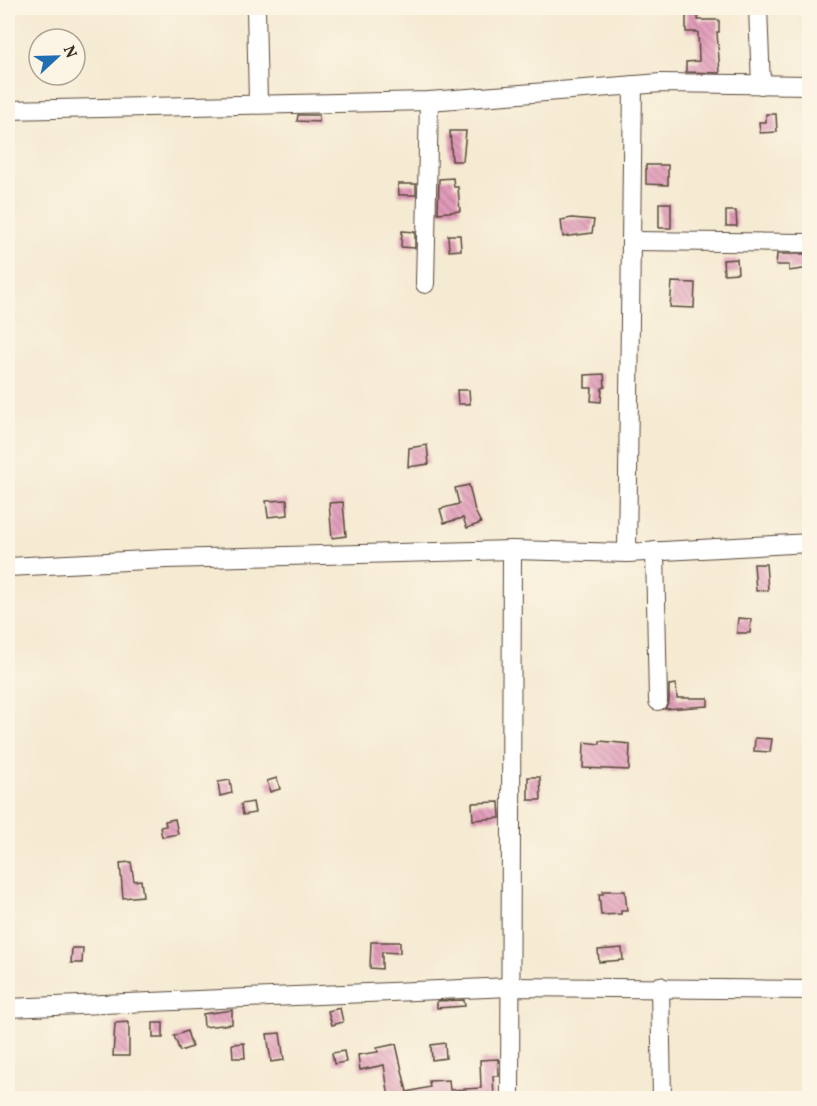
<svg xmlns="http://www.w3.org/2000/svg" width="817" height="1106" viewBox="0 0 817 1106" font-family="Vollkorn,serif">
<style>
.building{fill:url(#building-back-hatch)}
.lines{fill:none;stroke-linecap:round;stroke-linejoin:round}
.minor-casing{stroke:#574739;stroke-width:20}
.minor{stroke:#fff;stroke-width:18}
</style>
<defs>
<pattern id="building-back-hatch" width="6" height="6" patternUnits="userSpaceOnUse" patternTransform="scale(1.5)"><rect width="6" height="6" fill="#e29bba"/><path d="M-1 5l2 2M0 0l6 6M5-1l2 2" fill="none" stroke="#b87f97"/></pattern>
</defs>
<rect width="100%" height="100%" fill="#fcf5e5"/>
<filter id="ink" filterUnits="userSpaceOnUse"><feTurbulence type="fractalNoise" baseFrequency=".0167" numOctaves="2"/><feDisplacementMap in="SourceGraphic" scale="12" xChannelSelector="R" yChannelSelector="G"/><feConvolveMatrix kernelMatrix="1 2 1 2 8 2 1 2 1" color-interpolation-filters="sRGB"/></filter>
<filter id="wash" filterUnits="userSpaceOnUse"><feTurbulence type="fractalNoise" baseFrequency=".008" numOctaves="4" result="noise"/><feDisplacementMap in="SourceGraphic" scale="24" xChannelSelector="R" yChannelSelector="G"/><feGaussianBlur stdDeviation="1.35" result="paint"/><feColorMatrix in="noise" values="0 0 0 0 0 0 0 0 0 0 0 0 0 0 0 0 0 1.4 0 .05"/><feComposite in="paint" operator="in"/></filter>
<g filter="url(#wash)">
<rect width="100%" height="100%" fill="#f5ead2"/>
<g id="blocks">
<g class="building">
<path d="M 686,8 L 698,8 L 698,20 L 719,20 L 719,32 L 717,32 L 720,73 L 686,72 L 686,62 L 699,61 L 698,32 L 686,32 Z"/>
<path d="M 766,114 L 776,114 L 777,132 L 760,133 L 759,122 L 766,122 Z"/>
<path d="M 298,115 L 319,115 L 319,122 L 297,121 Z"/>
<path d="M 450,131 L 466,131 L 463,161 L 452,161 Z"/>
<path d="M 646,165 L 668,165 L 668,185 L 646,184 Z"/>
<path d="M 453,178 L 454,187 L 458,187 L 460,211 L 438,213 L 439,179 Z"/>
<path d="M 398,184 L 416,184 L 416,195 L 399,195 Z"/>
<rect x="659" y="203" width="12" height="25"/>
<path d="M 726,211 L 736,211 L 737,226 L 726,226 Z"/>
<path d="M 572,218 L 594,220 L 592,233 L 563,237 L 561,220 Z"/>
<path d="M 402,231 L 415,232 L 415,248 L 401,247 Z"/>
<path d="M 448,235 L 460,235 L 461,250 L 449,251 Z"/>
<path d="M 777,254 L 810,254 L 810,268 L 789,271 L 789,265 L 776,265 Z"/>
<path d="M 737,259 L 738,273 L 724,274 L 723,260 Z"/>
<path d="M 672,282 L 695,283 L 694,308 L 670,307 Z"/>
<path d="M 604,374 L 605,387 L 602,388 L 601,402 L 591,401 L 592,388 L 585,388 L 585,375 Z"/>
<path d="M 457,390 L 469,390 L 470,404 L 458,404 Z"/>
<path d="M 427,445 L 429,464 L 408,467 L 409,448 Z"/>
<path d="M 469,485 L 475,511 L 481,523 L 467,528 L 463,518 L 444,523 L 440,509 L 459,504 L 455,488 Z"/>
<path d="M 287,500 L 288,515 L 268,517 L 266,501 Z"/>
<path d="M 343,502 L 346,536 L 332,538 L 329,503 Z"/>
<path d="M 754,564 L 766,564 L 768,590 L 756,591 Z"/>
<path d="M 738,618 L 751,619 L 750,633 L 737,633 Z"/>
<path d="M 676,684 L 677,698 L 708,698 L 708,706 L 665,709 L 669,701 L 669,685 Z"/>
<path d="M 755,738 L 772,739 L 770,752 L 754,751 Z"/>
<path d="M 600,741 L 630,744 L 629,770 L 583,768 L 584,742 L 600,744 Z"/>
<path d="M 528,777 L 540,777 L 541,800 L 528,800 Z"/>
<path d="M 277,778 L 280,789 L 270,792 L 267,781 Z"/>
<path d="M 230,780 L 232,793 L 220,796 L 218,782 Z"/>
<path d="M 253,802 L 255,813 L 243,815 L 241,804 Z"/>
<path d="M 499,802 L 500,818 L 473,820 L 472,803 Z"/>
<path d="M 175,819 L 178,834 L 162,837 L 160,827 L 166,826 L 165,821 Z"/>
<path d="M 131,862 L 134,881 L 141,880 L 143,896 L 123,898 L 120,863 Z"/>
<path d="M 603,891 L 625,891 L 627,911 L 621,911 L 621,914 L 601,915 L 599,894 L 603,894 Z"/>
<path d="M 371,942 L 400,942 L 400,953 L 382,952 L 382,969 L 370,968 Z"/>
<path d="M 72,948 L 83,948 L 82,963 L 71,963 Z"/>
<path d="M 622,948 L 623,960 L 599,962 L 598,950 Z"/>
<path d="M 464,1000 L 465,1006 L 437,1008 L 437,1001 Z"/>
<path d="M 340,1008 L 343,1022 L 332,1025 L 328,1011 Z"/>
<path d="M 232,1010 L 232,1024 L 204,1027 L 203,1014 Z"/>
<path d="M 129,1022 L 129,1056 L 113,1056 L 115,1023 Z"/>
<rect x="153" y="1023" width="10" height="15"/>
<path d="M 187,1031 L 192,1047 L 180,1051 L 174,1036 Z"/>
<path d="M 280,1033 L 284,1060 L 271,1062 L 267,1034 Z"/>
<path d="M 244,1043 L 245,1058 L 233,1058 L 232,1044 Z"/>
<path d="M 445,1043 L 446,1058 L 432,1060 L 431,1045 Z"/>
<path d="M 396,1044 L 407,1092 L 430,1087 L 429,1081 L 449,1080 L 450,1090 L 481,1088 L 480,1060 L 498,1059 L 499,1076 L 493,1076 L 494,1098 L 389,1098 L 384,1065 L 360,1070 L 358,1055 L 378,1052 L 377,1048 Z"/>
<path d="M 344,1051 L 346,1062 L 334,1064 L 332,1053 Z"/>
</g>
</g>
</g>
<g filter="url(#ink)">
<use href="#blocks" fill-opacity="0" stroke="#574739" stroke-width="1.5"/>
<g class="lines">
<g class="minor-casing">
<g id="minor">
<path d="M 256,8 L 258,103"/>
<path d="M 758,8 L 761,85"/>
<path d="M 8,110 L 429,101 L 661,83 L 810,85"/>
<path d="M 631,241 L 810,243"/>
<path d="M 425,284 L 429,101"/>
<path d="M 655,551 L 658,701"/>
<path d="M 627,553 L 633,85"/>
<path d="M 8,567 L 166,559 L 512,550 L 627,553 L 810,543"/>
<path d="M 660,986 L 662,1098"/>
<path d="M 8,1008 L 511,987 L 810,990"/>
<path d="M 510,1098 L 512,550"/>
</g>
</g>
<use href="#minor" class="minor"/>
</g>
</g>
<rect width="817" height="1106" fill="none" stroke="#fcf5e5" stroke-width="30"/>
<g transform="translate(57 57) rotate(68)"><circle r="28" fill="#fcf5e5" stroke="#afa495" stroke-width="1.5"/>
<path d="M0-4.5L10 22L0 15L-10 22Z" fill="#1f6fb2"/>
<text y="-9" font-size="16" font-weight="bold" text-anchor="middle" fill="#3b2a1e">N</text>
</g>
</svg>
